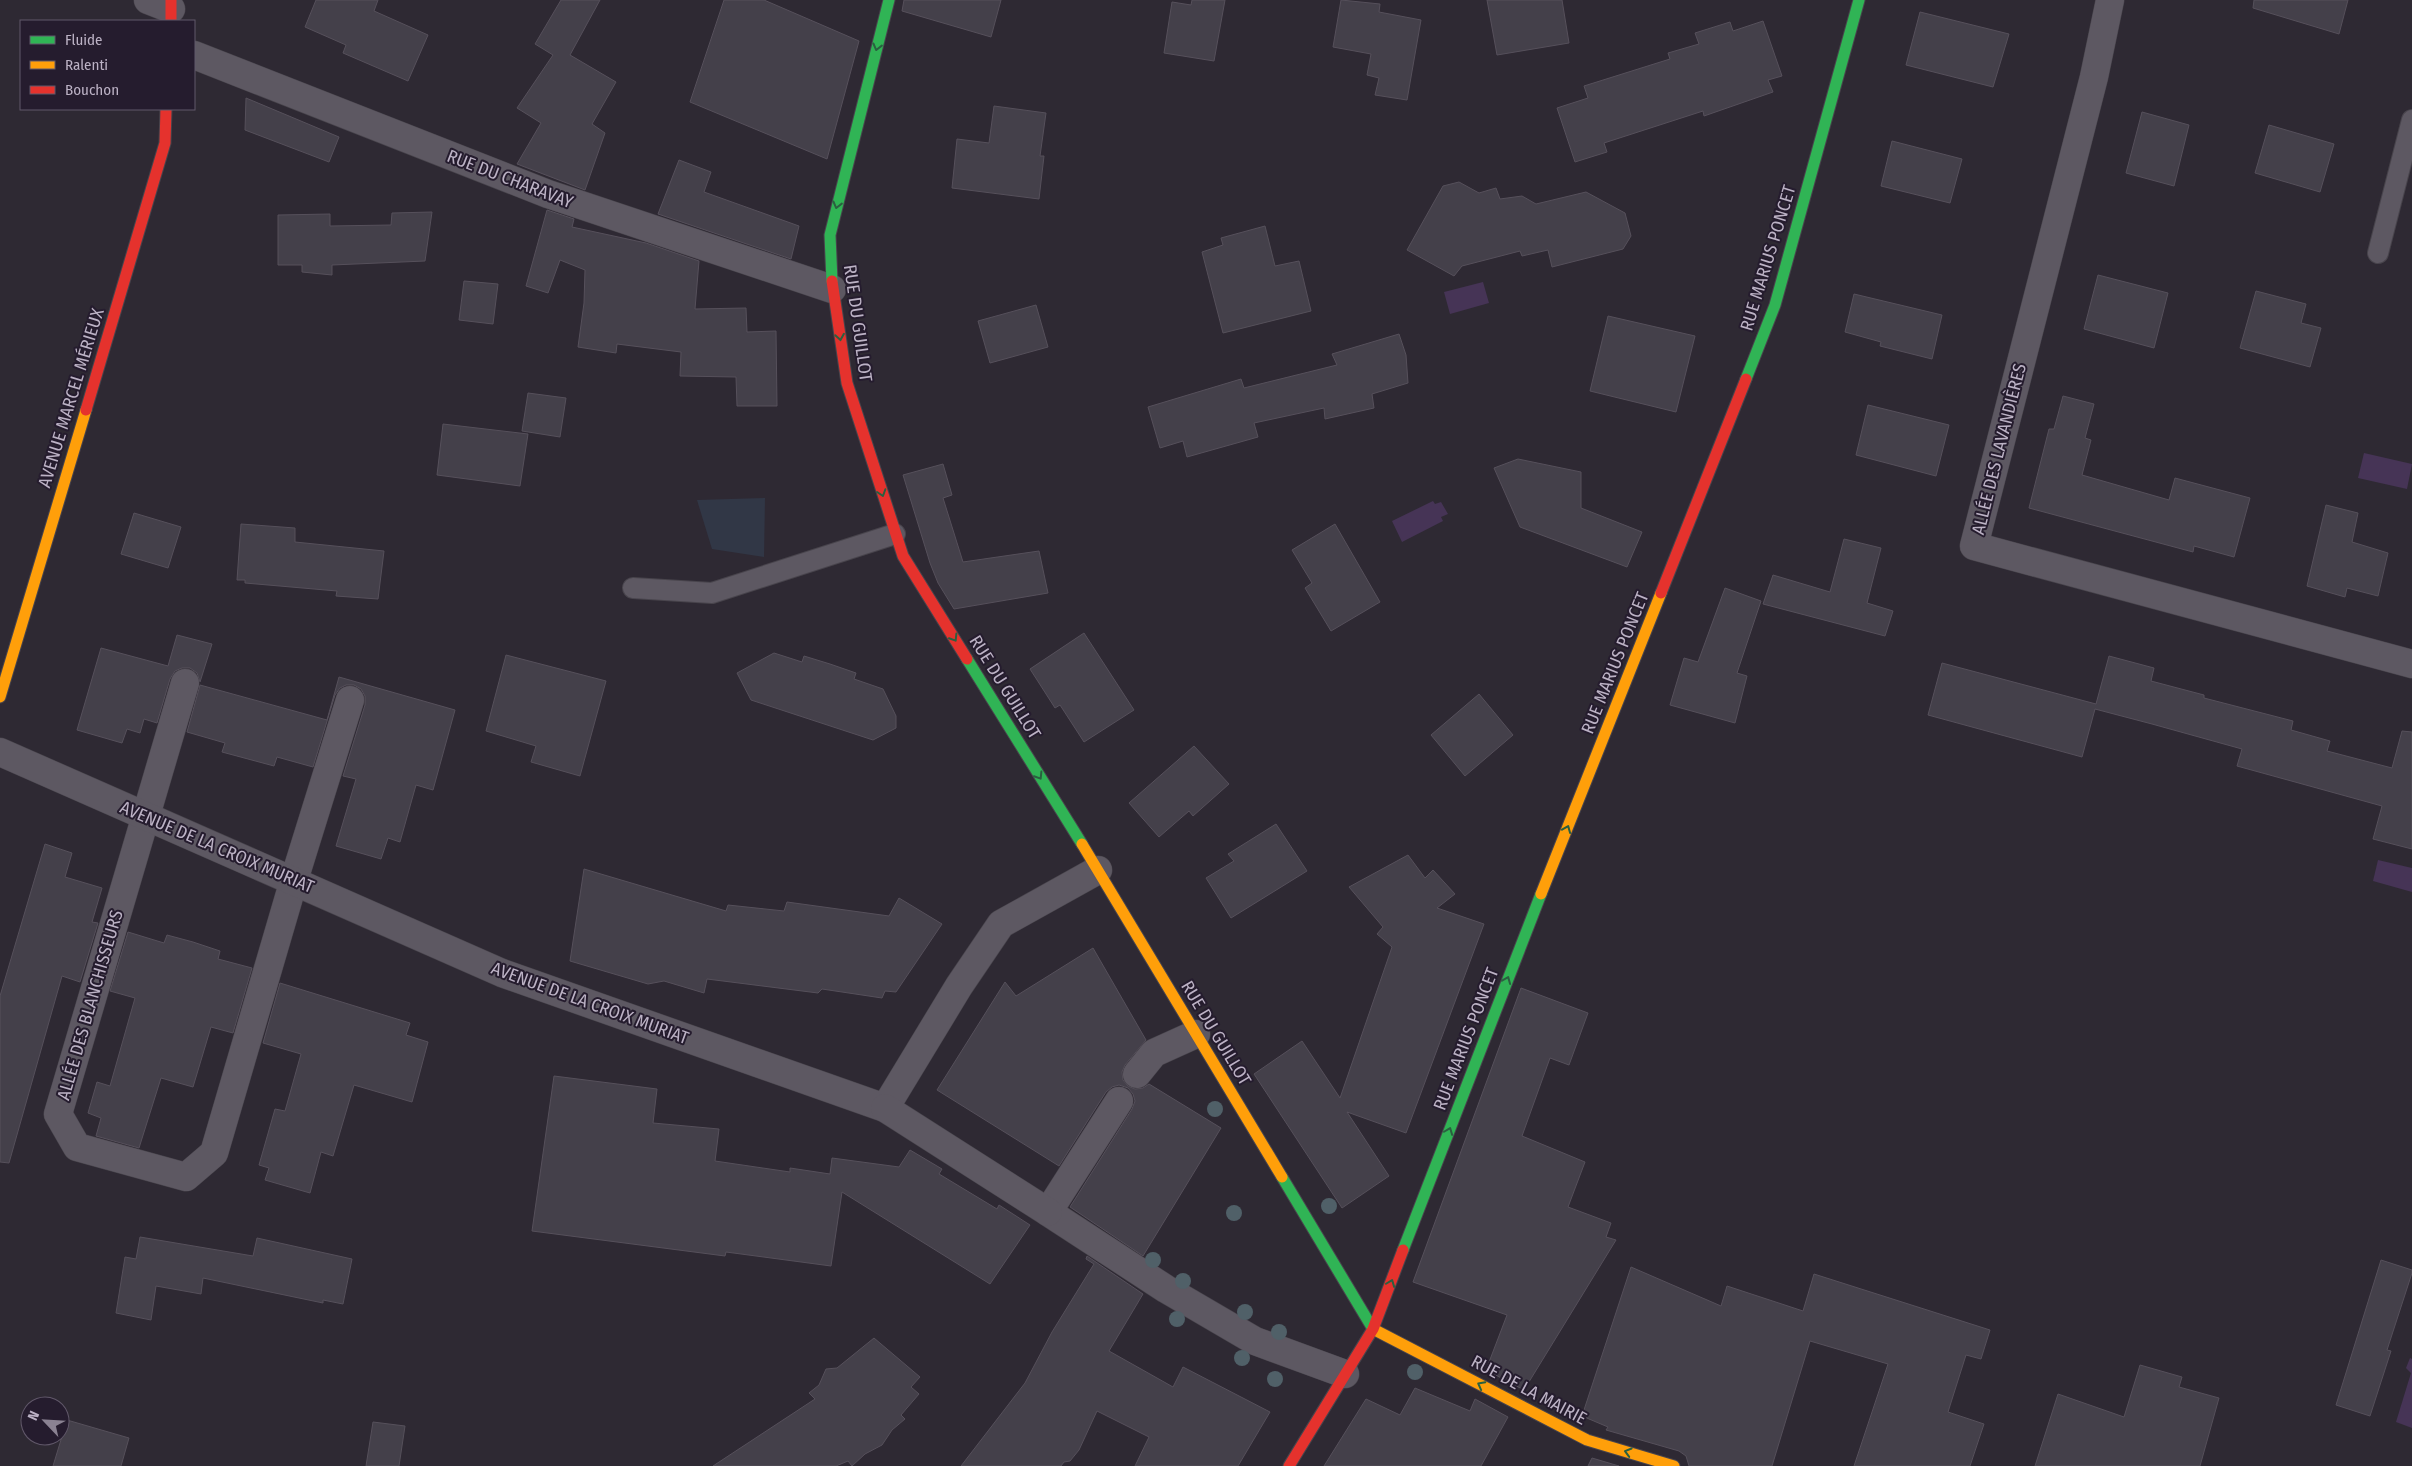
<svg xmlns="http://www.w3.org/2000/svg" width="2412" height="1466" viewBox="0 0 2412 1466" font-family="'Fira Sans Condensed',sans-serif">
<style>
.green{fill:#313746}
.water{fill:#463456}
.building{fill:#44404a;stroke:#56505b}
.lines{fill:none;stroke-linecap:round;stroke-linejoin:round}
.lane-casing{stroke:#48444c;stroke-width:22}
.street-casing{stroke:#48444c;stroke-width:29}
.fast-casing{stroke:#48444c;stroke-width:13}
.slow-casing{stroke:#48444c;stroke-width:13}
.jam-casing{stroke:#48444c;stroke-width:13}
.lane{stroke:#5d5862;stroke-width:20}
.street{stroke:#5d5862;stroke-width:28}
.fast{stroke:#30b455;stroke-width:11}
.slow{stroke:#ff9f0a;stroke-width:11}
.jam{stroke:#e5322d;stroke-width:11}
.tree{fill:#506068}
.oneway{stroke:#2a6040}
.labels{text-anchor:middle;dominant-baseline:central;stroke-width:4;stroke-linejoin:round;paint-order:stroke}
.street-label{font-size:18px;fill:#bcb2c5;stroke:#251c2e}
</style>
<rect width="100%" height="100%" fill="#2e2933"/>
<path class="green" d="M 765,498 L 764,557 L 712,549 L 697,500 Z"/>
<g class="water">
<path d="M 1483,282 L 1489,303 L 1450,314 L 1444,292 Z"/>
<path d="M 2364,453 L 2412,464 L 2407,489 L 2358,478 Z"/>
<path d="M 1433,501 L 1435,504 L 1441,502 L 1448,514 L 1441,517 L 1443,521 L 1402,542 L 1392,521 Z"/>
<path d="M 2378,860 L 2412,868 L 2412,892 L 2373,881 Z"/>
<path d="M 2410,1358 L 2412,1359 L 2412,1428 L 2396,1422 L 2411,1373 L 2406,1368 Z"/>
</g>
<g class="building">
<path d="M 316,0 L 378,0 L 374,11 L 428,35 L 408,81 L 343,53 L 346,45 L 305,27 Z"/>
<path d="M 561,0 L 600,0 L 570,55 L 616,82 L 592,124 L 605,133 L 585,190 L 517,164 L 541,123 L 517,108 L 553,55 L 535,44 Z"/>
<path d="M 724,0 L 764,0 L 859,41 L 827,159 L 690,102 Z"/>
<path d="M 904,0 L 1001,0 L 991,37 L 902,11 Z"/>
<path d="M 1192,0 L 1225,0 L 1214,61 L 1164,53 L 1172,2 L 1191,5 Z"/>
<path d="M 1341,0 L 1380,4 L 1379,12 L 1421,20 L 1407,100 L 1375,95 L 1379,78 L 1367,75 L 1371,54 L 1333,47 Z"/>
<path d="M 1487,0 L 1562,0 L 1569,43 L 1497,55 Z"/>
<path d="M 2254,0 L 2348,0 L 2339,34 L 2253,8 Z"/>
<path d="M 1920,12 L 2009,34 L 1993,87 L 1906,65 Z"/>
<path d="M 1763,21 L 1782,76 L 1768,80 L 1773,92 L 1704,116 L 1703,111 L 1604,143 L 1607,152 L 1575,162 L 1557,108 L 1588,98 L 1584,86 L 1670,59 L 1668,53 L 1699,44 L 1695,33 L 1730,22 L 1733,31 Z"/>
<path d="M 246,98 L 339,137 L 329,162 L 245,130 Z"/>
<path d="M 994,106 L 1046,113 L 1040,156 L 1044,156 L 1039,199 L 952,188 L 957,139 L 989,143 Z"/>
<path d="M 2142,112 L 2189,125 L 2174,186 L 2126,173 Z"/>
<path d="M 2269,125 L 2334,144 L 2320,192 L 2255,173 Z"/>
<path d="M 1892,141 L 1962,159 L 1950,203 L 1881,186 Z"/>
<path d="M 679,160 L 711,172 L 704,192 L 799,226 L 791,259 L 658,214 Z"/>
<path d="M 1459,182 L 1479,193 L 1496,188 L 1500,199 L 1522,196 L 1536,204 L 1586,192 L 1625,213 L 1631,236 L 1623,249 L 1552,267 L 1548,250 L 1522,256 L 1520,251 L 1462,266 L 1454,276 L 1407,250 L 1443,186 Z"/>
<path d="M 547,210 L 574,219 L 572,227 L 646,243 L 699,261 L 695,309 L 746,308 L 747,332 L 776,331 L 777,406 L 737,406 L 736,377 L 680,376 L 681,352 L 617,344 L 616,353 L 578,347 L 584,303 L 585,270 L 560,260 L 548,293 L 526,286 Z"/>
<path d="M 432,212 L 425,261 L 332,265 L 332,275 L 302,272 L 302,265 L 278,265 L 278,215 L 330,214 L 330,226 L 391,225 L 392,213 Z"/>
<path d="M 1265,226 L 1275,266 L 1299,261 L 1311,311 L 1223,333 L 1202,252 L 1223,245 L 1221,238 Z"/>
<path d="M 2098,275 L 2168,293 L 2154,348 L 2084,329 Z"/>
<path d="M 464,281 L 498,284 L 493,324 L 459,320 Z"/>
<path d="M 2256,291 L 2306,304 L 2301,323 L 2321,328 L 2310,367 L 2240,348 Z"/>
<path d="M 1854,294 L 1942,315 L 1932,359 L 1880,346 L 1881,342 L 1845,332 Z"/>
<path d="M 1036,305 L 1048,347 L 990,363 L 978,321 Z"/>
<path d="M 1608,316 L 1695,336 L 1676,412 L 1590,391 Z"/>
<path d="M 1399,334 L 1406,355 L 1408,383 L 1372,394 L 1374,408 L 1325,419 L 1324,408 L 1254,423 L 1258,437 L 1187,457 L 1183,441 L 1160,448 L 1148,407 L 1241,379 L 1244,388 L 1337,365 L 1332,354 Z"/>
<path d="M 528,393 L 566,398 L 560,437 L 522,431 Z"/>
<path d="M 2063,396 L 2094,404 L 2085,438 L 2091,440 L 2082,475 L 2169,500 L 2175,478 L 2250,498 L 2234,557 L 2194,546 L 2193,552 L 2029,508 L 2049,429 L 2054,429 Z"/>
<path d="M 1868,405 L 1949,425 L 1936,476 L 1856,455 Z"/>
<path d="M 443,424 L 528,434 L 520,486 L 437,475 Z"/>
<path d="M 1518,459 L 1581,472 L 1581,508 L 1642,532 L 1627,567 L 1520,527 L 1494,468 Z"/>
<path d="M 943,464 L 952,495 L 943,498 L 963,562 L 1039,551 L 1048,593 L 954,609 L 938,583 L 930,563 L 903,475 Z"/>
<path d="M 2326,505 L 2358,513 L 2352,542 L 2388,553 L 2378,596 L 2347,588 L 2345,597 L 2307,586 Z"/>
<path d="M 134,513 L 181,527 L 168,568 L 121,554 Z"/>
<path d="M 241,524 L 295,528 L 295,542 L 384,551 L 378,599 L 336,596 L 337,591 L 245,583 L 245,580 L 237,580 Z"/>
<path d="M 1335,524 L 1380,602 L 1331,631 L 1305,588 L 1312,583 L 1292,550 Z"/>
<path d="M 1844,539 L 1881,548 L 1867,603 L 1893,611 L 1885,636 L 1763,604 L 1773,575 L 1830,592 Z"/>
<path d="M 1725,588 L 1761,601 L 1737,673 L 1747,676 L 1735,723 L 1670,705 L 1684,658 L 1698,662 Z"/>
<path d="M 1084,633 L 1134,710 L 1084,742 L 1060,705 L 1055,708 L 1030,669 Z"/>
<path d="M 177,635 L 212,644 L 200,682 L 197,673 L 190,668 L 182,668 L 175,671 L 170,679 L 157,723 L 144,719 L 140,733 L 127,729 L 122,743 L 77,730 L 101,648 L 168,666 Z"/>
<path d="M 774,653 L 802,662 L 804,656 L 830,664 L 856,673 L 854,679 L 883,689 L 896,716 L 896,728 L 873,740 L 751,700 L 737,673 Z"/>
<path d="M 506,655 L 606,681 L 580,776 L 531,762 L 536,746 L 486,731 Z"/>
<path d="M 2109,656 L 2154,668 L 2151,681 L 2204,695 L 2204,698 L 2293,721 L 2291,730 L 2330,741 L 2327,751 L 2392,768 L 2402,731 L 2412,732 L 2412,849 L 2373,839 L 2382,806 L 2237,766 L 2242,749 L 2152,724 L 2095,709 L 2082,757 L 1928,715 L 1942,663 L 2096,704 Z"/>
<path d="M 339,677 L 455,710 L 433,790 L 416,785 L 400,842 L 388,838 L 381,859 L 336,846 L 356,779 L 343,776 L 365,705 L 365,696 L 361,689 L 354,685 L 346,685 L 340,688 L 335,695 L 313,767 L 277,757 L 274,766 L 222,752 L 225,743 L 187,732 L 200,685 L 327,720 Z"/>
<path d="M 1479,694 L 1513,735 L 1465,776 L 1431,735 Z"/>
<path d="M 1194,746 L 1229,784 L 1193,816 L 1189,811 L 1159,837 L 1129,803 Z"/>
<path d="M 1276,824 L 1307,871 L 1231,918 L 1206,878 L 1234,861 L 1228,854 Z"/>
<path d="M 45,844 L 72,853 L 65,877 L 102,888 L 92,922 L 98,923 L 80,982 L 62,976 L 9,1163 L 0,1162 L 0,996 Z"/>
<path d="M 1408,855 L 1425,878 L 1433,870 L 1455,894 L 1437,908 L 1484,924 L 1406,1133 L 1347,1112 L 1389,1176 L 1342,1208 L 1254,1074 L 1302,1041 L 1340,1098 L 1392,947 L 1377,934 L 1383,927 L 1349,887 Z"/>
<path d="M 584,869 L 726,911 L 728,905 L 784,911 L 787,902 L 889,916 L 899,898 L 942,924 L 896,992 L 885,991 L 882,998 L 822,989 L 818,993 L 707,979 L 704,993 L 664,981 L 648,984 L 570,961 Z"/>
<path d="M 128,932 L 164,943 L 167,935 L 193,942 L 220,951 L 218,959 L 252,968 L 233,1033 L 211,1027 L 193,1087 L 161,1078 L 139,1148 L 96,1136 L 101,1118 L 88,1113 L 97,1082 L 110,1086 L 135,998 L 110,991 Z"/>
<path d="M 1093,948 L 1146,1040 L 1125,1065 L 1122,1072 L 1123,1080 L 1128,1086 L 1135,1089 L 1143,1088 L 1149,1084 L 1221,1128 L 1143,1256 L 1070,1207 L 1132,1109 L 1135,1101 L 1133,1094 L 1128,1088 L 1119,1085 L 1112,1087 L 1106,1092 L 1059,1166 L 937,1090 L 1005,982 L 1016,996 Z"/>
<path d="M 280,983 L 410,1023 L 406,1035 L 428,1042 L 412,1102 L 354,1085 L 333,1156 L 321,1152 L 310,1193 L 265,1180 L 269,1168 L 259,1165 L 275,1109 L 285,1111 L 301,1054 L 263,1043 Z"/>
<path d="M 1521,988 L 1588,1013 L 1569,1065 L 1550,1058 L 1522,1136 L 1585,1162 L 1568,1207 L 1611,1223 L 1606,1237 L 1616,1240 L 1524,1390 L 1486,1370 L 1507,1315 L 1413,1282 Z"/>
<path d="M 554,1076 L 657,1089 L 653,1123 L 719,1129 L 715,1161 L 790,1172 L 790,1168 L 830,1174 L 832,1158 L 899,1167 L 910,1150 L 942,1169 L 939,1174 L 997,1209 L 999,1205 L 1030,1225 L 990,1284 L 842,1192 L 831,1266 L 726,1252 L 725,1256 L 532,1231 Z"/>
<path d="M 140,1237 L 253,1256 L 257,1238 L 352,1259 L 343,1304 L 323,1300 L 323,1303 L 203,1278 L 201,1294 L 156,1286 L 151,1320 L 116,1313 L 125,1257 L 136,1259 Z"/>
<path d="M 1087,1256 L 1143,1294 L 1109,1351 L 1173,1387 L 1183,1367 L 1270,1412 L 1238,1466 L 1135,1466 L 1149,1437 L 1097,1411 L 1079,1450 L 1070,1461 L 1064,1462 L 1061,1466 L 961,1466 L 1025,1383 L 1052,1332 L 1094,1264 L 1086,1259 Z"/>
<path d="M 2381,1260 L 2412,1270 L 2412,1273 L 2387,1350 L 2391,1351 L 2370,1416 L 2336,1405 Z"/>
<path d="M 1631,1267 L 1721,1306 L 1727,1286 L 1803,1311 L 1814,1274 L 1990,1330 L 1981,1359 L 1966,1355 L 1948,1412 L 1984,1424 L 1970,1466 L 1854,1466 L 1888,1364 L 1810,1341 L 1772,1466 L 1689,1466 L 1686,1456 L 1679,1451 L 1606,1430 L 1608,1427 L 1582,1416 Z"/>
<path d="M 874,1338 L 920,1377 L 911,1387 L 919,1394 L 901,1415 L 905,1419 L 892,1430 L 882,1445 L 865,1454 L 852,1466 L 848,1461 L 836,1466 L 713,1466 L 815,1399 L 809,1393 L 819,1385 L 826,1369 L 837,1368 Z"/>
<path d="M 2140,1365 L 2182,1377 L 2179,1387 L 2219,1398 L 2200,1466 L 2035,1466 L 2058,1394 L 2124,1417 Z"/>
<path d="M 1415,1388 L 1470,1411 L 1475,1399 L 1508,1417 L 1481,1466 L 1324,1466 L 1366,1399 L 1400,1415 Z"/>
<path d="M 67,1420 L 129,1438 L 121,1466 L 53,1466 Z"/>
<path d="M 373,1422 L 405,1426 L 399,1466 L 366,1466 Z"/>
<path d="M 1592,1458 L 1619,1466 L 1588,1466 Z"/>
</g>
<g class="lines">
<g class="lane-casing">
<g id="lane">
<path d="M 2378,253 L 2412,120"/>
<path d="M 633,588 L 712,593 L 895,534"/>
</g>
</g>
<g class="street-casing">
<g id="street">
<path d="M 148,0 L 171,9"/>
<path d="M 2110,0 L 2094,77 L 1974,546 L 2412,664"/>
<path d="M 194,55 L 548,194 L 832,289"/>
<path d="M 185,683 L 58,1114 L 77,1147 L 186,1177 L 214,1153 L 294,880 L 350,700"/>
<path d="M 0,752 L 502,973 L 885,1108 L 959,986 L 1001,924 L 1098,870"/>
<path d="M 1137,1074 L 1154,1053 L 1196,1034"/>
<path d="M 1119,1101 L 1048,1212 L 1166,1289 L 1255,1341 L 1345,1374"/>
<path d="M 885,1108 L 1048,1212"/>
</g>
</g>
<g class="fast-casing">
<g id="fast">
<path d="M 832,281 L 830,235 L 889,0"/>
<path d="M 1746,379 L 1775,305 L 1859,0"/>
<path d="M 967,659 L 1082,844"/>
<path d="M 1282,1177 L 1373,1329"/>
<path d="M 1403,1250 L 1541,894"/>
</g>
</g>
<g class="slow-casing">
<g id="slow">
<path d="M 0,697 L 86,410"/>
<path d="M 1082,844 L 1282,1177"/>
<path d="M 1541,894 L 1661,593"/>
<path d="M 1373,1329 L 1587,1440 L 1674,1466"/>
</g>
</g>
<g class="jam-casing">
<g id="jam">
<path d="M 171,0 L 171,21"/>
<path d="M 832,281 L 847,383 L 903,556 L 967,659"/>
<path d="M 86,410 L 165,143 L 166,109"/>
<path d="M 1661,593 L 1746,379"/>
<path d="M 1289,1466 L 1373,1329 L 1403,1250"/>
</g>
</g>
<use href="#lane" class="lane"/>
<use href="#street" class="street"/>
<use href="#fast" class="fast"/>
<use href="#slow" class="slow"/>
<use href="#jam" class="jam"/>
</g>
<g class="tree">
<circle cx="1215" cy="1109" r="8"/>
<circle cx="1329" cy="1206" r="8"/>
<circle cx="1234" cy="1213" r="8"/>
<circle cx="1153" cy="1260" r="8"/>
<circle cx="1183" cy="1281" r="8"/>
<circle cx="1245" cy="1312" r="8"/>
<circle cx="1177" cy="1319" r="8"/>
<circle cx="1279" cy="1332" r="8"/>
<circle cx="1242" cy="1358" r="8"/>
<circle cx="1415" cy="1372" r="8"/>
<circle cx="1275" cy="1379" r="8"/>
</g>
<defs><path id="oneway-chevron" d="M-2-3.5L2.5 0L-2 3.5" fill="none" stroke-width="1.6" stroke-linecap="round" stroke-linejoin="round" transform="scale(1.25)"/></defs>
<g class="oneway">
<use href="#oneway-chevron" transform="translate(877 47) rotate(104)"/>
<use href="#oneway-chevron" transform="translate(837 205) rotate(104)"/>
<use href="#oneway-chevron" transform="translate(840 337) rotate(81)"/>
<use href="#oneway-chevron" transform="translate(882 493) rotate(72)"/>
<use href="#oneway-chevron" transform="translate(954 638) rotate(58)"/>
<use href="#oneway-chevron" transform="translate(1039 776) rotate(58)"/>
<use href="#oneway-chevron" transform="translate(1567 829) rotate(-68)"/>
<use href="#oneway-chevron" transform="translate(1507 980) rotate(-68)"/>
<use href="#oneway-chevron" transform="translate(1449 1131) rotate(-69)"/>
<use href="#oneway-chevron" transform="translate(1391 1283) rotate(-69)"/>
<use href="#oneway-chevron" transform="translate(1481 1385) rotate(-152)"/>
<use href="#oneway-chevron" transform="translate(1628 1452) rotate(-164)"/>
</g>
<g class="labels">
<g class="street-label">
<text transform="translate(510 179) rotate(21)">RUE DU CHARAVAY</text>
<text transform="translate(1768 258) rotate(-73)">RUE MARIUS PONCET</text>
<text transform="translate(858 323) rotate(82)">RUE DU GUILLOT</text>
<text transform="translate(71 398) rotate(-73)">AVENUE MARCEL MÉRIEUX</text>
<text transform="translate(1999 449) rotate(-76)">ALLÉE DES LAVANDIÈRES</text>
<text transform="translate(1615 663) rotate(-68)">RUE MARIUS PONCET</text>
<text transform="translate(1005 687) rotate(58)">RUE DU GUILLOT</text>
<text transform="translate(217 847) rotate(23)">AVENUE DE LA CROIX MURIAT</text>
<text transform="translate(590 1003) rotate(20)">AVENUE DE LA CROIX MURIAT</text>
<text transform="translate(90 1005) rotate(-74)">ALLÉE DES BLANCHISSEURS</text>
<text transform="translate(1216 1033) rotate(59)">RUE DU GUILLOT</text>
<text transform="translate(1466 1039) rotate(-69)">RUE MARIUS PONCET</text>
<text transform="translate(1529 1390) rotate(28)">RUE DE LA MAIRIE</text>
</g>
</g>
<rect x="20" y="20" width="175" height="90" fill="#251c2e" stroke="#61586a"/>
<rect x="30" y="36" width="25" height="8" fill="#30b455" stroke="#61586a"/>
<text x="65" y="45" font-size="15" fill="#bcb2c5">Fluide</text>
<rect x="30" y="61" width="25" height="8" fill="#ff9f0a" stroke="#61586a"/>
<text x="65" y="70" font-size="15" fill="#bcb2c5">Ralenti</text>
<rect x="30" y="86" width="25" height="8" fill="#e5322d" stroke="#61586a"/>
<text x="65" y="95" font-size="15" fill="#bcb2c5">Bouchon</text>
<g transform="translate(45 1421) rotate(295)"><circle r="24" fill="#251c2e" stroke="#61586a"/>
<path d="M0-4L9 19L0 12L-9 19Z" fill="#8a8292"/>
<text y="-8" font-size="14" font-weight="bold" text-anchor="middle" fill="#bcb2c5">N</text>
</g>
</svg>
